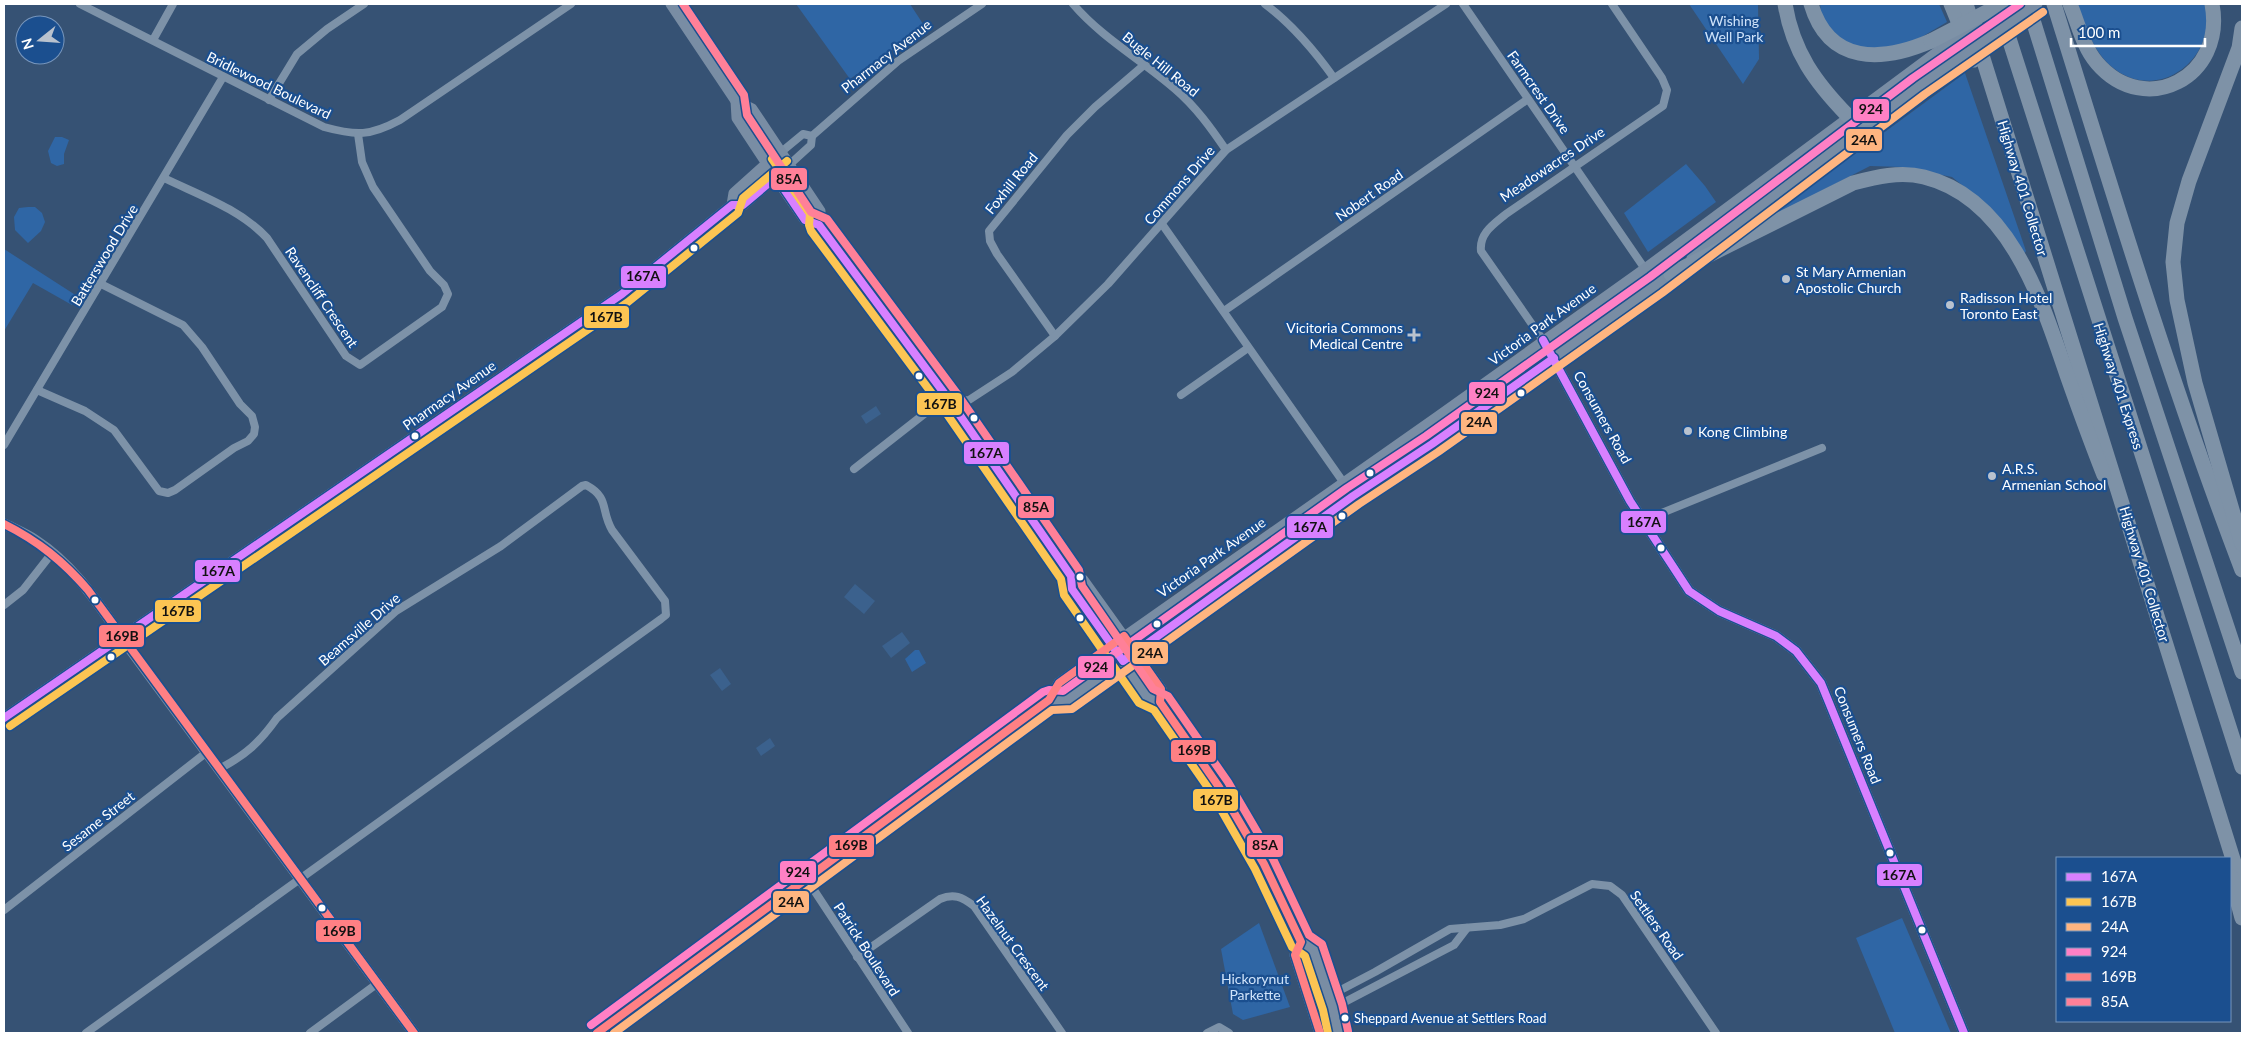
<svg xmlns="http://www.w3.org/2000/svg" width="2246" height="1037" viewBox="0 0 2246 1037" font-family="Lato,sans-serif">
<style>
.green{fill:#2f66a5}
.water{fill:#3b618d}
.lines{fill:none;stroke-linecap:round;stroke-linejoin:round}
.street{stroke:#7d92a8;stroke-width:8}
.secondary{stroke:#798da4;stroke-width:11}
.highway{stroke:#7e92a7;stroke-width:15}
.secondary-bridge{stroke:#798da4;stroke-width:11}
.highway-bridge{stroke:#7e92a7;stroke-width:15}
.bus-1-casing{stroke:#1b4f8f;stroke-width:11}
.bus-2-casing{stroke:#1b4f8f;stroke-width:11}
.bus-3-casing{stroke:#1b4f8f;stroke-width:11}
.bus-4-casing{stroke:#1b4f8f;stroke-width:11}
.bus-5-casing{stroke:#1b4f8f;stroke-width:11}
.bus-6-casing{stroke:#1b4f8f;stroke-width:11}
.bus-1{stroke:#d880ff;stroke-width:8}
.bus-2{stroke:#fcc553;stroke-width:8}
.bus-3{stroke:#ffb580;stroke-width:8}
.bus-4{stroke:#ff80c5;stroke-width:8}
.bus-5{stroke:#ff8084;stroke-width:8}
.bus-6{stroke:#ff8098;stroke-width:8}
.bus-dot{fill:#fff;stroke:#1b4f8f;stroke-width:2}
.poi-dot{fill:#b9c2ce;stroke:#1b4f8f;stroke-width:2}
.labels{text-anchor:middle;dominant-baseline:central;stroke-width:4.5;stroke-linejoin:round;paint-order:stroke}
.bus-label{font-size:13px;fill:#fff;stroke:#1b4f8f;text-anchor:start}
.park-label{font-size:14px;fill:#cfe3fa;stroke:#1b4f8f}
.street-label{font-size:14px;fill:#fff;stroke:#1b4f8f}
.poi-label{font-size:14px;fill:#fff;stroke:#1b4f8f;text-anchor:start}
.line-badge{stroke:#1b4f8f;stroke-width:2}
.pale-badge-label{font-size:14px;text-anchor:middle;font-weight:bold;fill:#111}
</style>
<rect width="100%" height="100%" fill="#365274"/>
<g class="green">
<path d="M 796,4 L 910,4 L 925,27 L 850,79 Z"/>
<path d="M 1689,4 L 1758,4 L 1759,59 L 1743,84 Z"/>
<path d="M 1820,4 L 1939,4 L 1947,22 L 1903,48 L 1867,51 L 1839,42 L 1822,22 Z"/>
<path d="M 2077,4 L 2205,4 C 2219,58 2158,105 2112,67 C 2093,51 2085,26 2077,4 Z"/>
<path d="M 1965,73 L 2026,251 L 2022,257 L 1989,207 L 1952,177 L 1902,167 L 1870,166 L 1765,220 Z"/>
<path d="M 55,137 L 62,137 L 69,140 L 64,154 L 64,164 L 57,166 L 51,163 L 48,151 Z"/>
<path d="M 1686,164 L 1705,186 L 1716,202 L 1648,252 L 1624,213 Z"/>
<path d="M 28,207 L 35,207 L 42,213 L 45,222 L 41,231 L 28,243 L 15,230 L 14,217 L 19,208 Z"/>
<path d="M 4,249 L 77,296 L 72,305 L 33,283 L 4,331 Z"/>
<path d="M 915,650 L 919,650 L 926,663 L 912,672 L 905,659 Z"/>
<path d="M 1902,918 L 1951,1033 L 1895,1033 L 1856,938 Z"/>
<path d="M 1259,923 L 1290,1007 L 1243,1020 L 1233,1014 L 1221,949 Z"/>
</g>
<g class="water">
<path d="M 876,406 L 881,414 L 866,424 L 861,416 Z"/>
<path d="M 855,584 L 875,601 L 864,614 L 844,597 Z"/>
<path d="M 902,632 L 910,643 L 891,658 L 882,646 Z"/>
<path d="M 720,668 L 731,684 L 722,691 L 710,675 Z"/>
<path d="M 770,738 L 775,746 L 761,756 L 756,748 Z"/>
</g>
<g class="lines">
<g class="street">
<path d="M 80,4 L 324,127 C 357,136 370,136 400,120 L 571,4"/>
<path d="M 1073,4 C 1102,38 1142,60 1175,89 C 1196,107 1211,128 1226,150"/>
<path d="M 1265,4 C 1293,25 1314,50 1334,78"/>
<path d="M 1463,4 L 1645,269"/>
<path d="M 153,40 L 173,4"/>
<path d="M 269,100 L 297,54 L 327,29 L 364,4"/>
<path d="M 780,153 L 803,134 L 812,136"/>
<path d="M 789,165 L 811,145 L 812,136 L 898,61 L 982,4"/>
<path d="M 164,178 C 199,195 240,209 267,238 L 346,356 L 360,365 L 442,307 L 448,294 L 444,285 L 430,271 L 373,187 L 362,162 L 358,134"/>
<path d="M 1162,224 L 1353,496"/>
<path d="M 1224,311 L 1528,99"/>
<path d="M 1055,336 L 997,254 L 990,241 L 989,231 L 1067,135 L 1095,107 L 1144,65"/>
<path d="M 1543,340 L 1481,251 C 1479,233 1494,224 1506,214 L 1663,106 L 1667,90 L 1662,78 L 1612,4"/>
<path d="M 37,390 L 85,411 L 114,430 L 159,491 L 168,493 L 175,490 L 234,448 L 248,441 L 254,434 L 255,427 L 252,416 L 240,404 L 202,347 L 183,325 L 101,284"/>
<path d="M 1181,395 L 1248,348"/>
<path d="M 4,445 L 223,77"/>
<path d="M 854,469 L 928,411 L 950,401 L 969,400 L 1012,372 L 1055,336 L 1108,284 L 1226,150 L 1446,4"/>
<path d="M 1642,521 L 1822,448"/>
<path d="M 4,605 L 23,590 L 52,553"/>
<path d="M 806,878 L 908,1033"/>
<path d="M 4,910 L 207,752"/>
<path d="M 857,957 L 940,899 C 954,893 962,897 974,906 L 1062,1033"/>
<path d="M 1312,1005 L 1375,972 L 1450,929 L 1500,925 L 1524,919 L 1592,884 L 1610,886 L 1622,895 L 1716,1033"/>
<path d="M 1316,1017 L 1454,945 L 1467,928"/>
<path d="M 86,1033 L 661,619 L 666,615 L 665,601 L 612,530 C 600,509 610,498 586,485 L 582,486 L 501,546 L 396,611 L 277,718 C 260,742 246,755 219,769"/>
<path d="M 310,1033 L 378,983"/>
<path d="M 1207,1033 L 1219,1027 L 1229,1033"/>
</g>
<g class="secondary">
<path d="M 671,4 L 736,101 L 752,109 L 820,211 L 819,225"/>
<path d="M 736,101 L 737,118 L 783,188 L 805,220 L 819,225 L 950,401 L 1071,576 L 1072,589 L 1147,697 L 1160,702 L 1219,787 L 1264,864 L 1301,942 L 1313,949 L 1333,1007 L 1338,1033"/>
<path d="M 732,205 L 734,193 L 771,160"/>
<path d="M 1692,258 L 1947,66"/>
<path d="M 1543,340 L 1630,501 L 1689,591 L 1719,611 L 1776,636 L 1796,651 L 1821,683 L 1964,1033"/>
<path d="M 4,524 C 14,529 26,534 35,540 C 77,567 102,610 131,650 L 414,1033"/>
<path d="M 1071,576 L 1083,580 L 1161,689 L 1160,702"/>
<path d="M 1049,700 L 1066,701 L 1353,496 L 1432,444 L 1678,269"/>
<path d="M 4,718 L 622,294 L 732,205 L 743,205 L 789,165"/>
<path d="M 1301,942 L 1295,955 L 1320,1033"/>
<path d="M 597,1033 L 1049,700 L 1059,683 L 1439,416 L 1645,269 L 1943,48"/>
</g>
<g class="highway">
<path d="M 1785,4 C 1793,52 1815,82 1848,116 L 1864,118 L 1880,116"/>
<path d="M 1811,4 C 1829,65 1882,62 1931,41"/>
<path d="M 1951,4 L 1974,60"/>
<path d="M 1966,4 L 2242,888"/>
<path d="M 1998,4 L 2242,767"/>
<path d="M 2028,4 L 2125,318 L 2242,672"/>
<path d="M 2054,4 C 2113,194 2171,384 2242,570"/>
<path d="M 2070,4 C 2078,23 2083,47 2097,63 C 2145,119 2226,77 2212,4"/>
<path d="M 2242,28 L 2239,48 L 2189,181 L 2177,223 L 2173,262 L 2177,300 L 2195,383 L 2242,544"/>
<path d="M 1671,274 L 1853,183 C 1876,177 1900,171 1924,177 C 2010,198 2042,302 2067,375 C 2079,409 2091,442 2104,475"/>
<path d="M 2231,877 L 2242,918"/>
</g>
<g class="secondary-bridge">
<path d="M 1943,48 L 1977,23"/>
<path d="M 1947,66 L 2037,4"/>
</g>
<path class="highway-bridge" d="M 1931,41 L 2002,4"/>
<g class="bus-1-casing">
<g id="bus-1">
<path d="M 1543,340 L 1630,501 L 1689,591 L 1719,611 L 1776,636 L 1796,651 L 1821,683 L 1964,1033"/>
<path d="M 4,718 L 622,294 L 732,205 L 743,205 L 776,177 L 805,220 L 819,225 L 950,401 L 1071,576 L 1072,589 L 1123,661 L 1353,496 L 1432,444 L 1554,358"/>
</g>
</g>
<g class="bus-2-casing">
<g id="bus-2">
<path d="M 772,159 L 810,214 L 809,225 L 811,231 L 942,407 L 1061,579 L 1064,595 L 1139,703 L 1154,710 L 1211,792 L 1255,869 L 1292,947 L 1305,956 L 1323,1010 L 1328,1033"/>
<path d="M 10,726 L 628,302 L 738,213 L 743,198 L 787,161"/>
</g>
</g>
<g class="bus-3-casing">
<path id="bus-3" d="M 614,1033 L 1052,710 L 1072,709 L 1359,504 L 1438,452 L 1662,293 L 1925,94 L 2043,12"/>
</g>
<g class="bus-4-casing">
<path id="bus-4" d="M 591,1025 L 1043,692 L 1049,690 L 1063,691 L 1347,488 L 1426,436 L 1650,277 L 1913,78 L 2020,4"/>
</g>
<g class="bus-5-casing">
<g id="bus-5">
<path d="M 4,524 C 38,541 63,561 88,590 L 414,1033"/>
<path d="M 597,1033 L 1049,700 L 1059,683 L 1124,636 L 1161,689 L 1160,702 L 1219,787 L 1264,864 L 1301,942 L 1295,955 L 1320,1033"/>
</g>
</g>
<g class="bus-6-casing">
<path id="bus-6" d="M 683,4 L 744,95 L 747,115 L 811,212 L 827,219 L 958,395 L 1079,570 L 1082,586 L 1153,689 L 1168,696 L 1228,782 L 1273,859 L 1309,935 L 1322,944 L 1342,1004 L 1348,1031"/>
</g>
<use href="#bus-1" class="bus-1"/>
<use href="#bus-2" class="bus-2"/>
<use href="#bus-3" class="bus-3"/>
<use href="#bus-4" class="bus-4"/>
<use href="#bus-5" class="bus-5"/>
<use href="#bus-6" class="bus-6"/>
</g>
<g class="bus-dot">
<circle cx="694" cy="248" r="4.5"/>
<circle cx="919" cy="376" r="4.5"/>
<circle cx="1521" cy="393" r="4.5"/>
<circle cx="974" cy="418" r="4.5"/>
<circle cx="415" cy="436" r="4.5"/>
<circle cx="1370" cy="473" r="4.5"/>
<circle cx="1342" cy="516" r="4.5"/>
<circle cx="1661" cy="548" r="4.5"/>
<circle cx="1080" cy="577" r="4.5"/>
<circle cx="95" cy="600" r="4.5"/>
<circle cx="1080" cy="618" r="4.5"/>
<circle cx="1157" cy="624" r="4.5"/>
<circle cx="111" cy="657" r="4.5"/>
<circle cx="1890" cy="853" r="4.5"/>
<circle cx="322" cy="908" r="4.5"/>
<circle cx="1922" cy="930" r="4.5"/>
<circle cx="1345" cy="1018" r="4.5"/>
</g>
<g class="poi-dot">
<circle cx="1786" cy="279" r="5"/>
<circle cx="1950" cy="305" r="5"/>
<path d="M1411.5 327.5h5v5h5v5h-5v5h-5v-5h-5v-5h5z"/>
<circle cx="1688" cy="431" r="5"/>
<circle cx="1992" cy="476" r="5"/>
</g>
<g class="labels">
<g class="bus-label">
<text x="1354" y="1018">Sheppard Avenue at Settlers Road</text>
</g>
<g class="park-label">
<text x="1734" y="20">Wishing<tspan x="1734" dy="16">Well Park</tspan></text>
<text x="1255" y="978">Hickorynut<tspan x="1255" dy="16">Parkette</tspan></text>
</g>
<g class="street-label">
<text transform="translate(886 56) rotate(-38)">Pharmacy Avenue</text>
<text transform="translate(1161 64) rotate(39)">Bugle Hill Road</text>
<text transform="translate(269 85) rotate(26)">Bridlewood Boulevard</text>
<text transform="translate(1539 92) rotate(55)">Farmcrest Drive</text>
<text transform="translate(1552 164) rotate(-34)">Meadowacres Drive</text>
<text transform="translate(1011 183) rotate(-51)">Foxhill Road</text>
<text transform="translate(1179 185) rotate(-49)">Commons Drive</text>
<text transform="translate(2023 188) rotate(73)">Highway 401 Collector</text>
<text transform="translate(1369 195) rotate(-35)">Nobert Road</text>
<text transform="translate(104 255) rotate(-59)">Batterswood Drive</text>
<text transform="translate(322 297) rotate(56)">Ravencliff Crescent</text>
<text transform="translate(1542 324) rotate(-36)">Victoria Park Avenue</text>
<text transform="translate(2119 386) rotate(72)">Highway 401 Express</text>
<text transform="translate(449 395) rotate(-35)">Pharmacy Avenue</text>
<text transform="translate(1603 417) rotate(61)">Consumers Road</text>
<text transform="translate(1211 557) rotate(-35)">Victoria Park Avenue</text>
<text transform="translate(2145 574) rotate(73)">Highway 401 Collector</text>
<text transform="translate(359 629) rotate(-41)">Beamsville Drive</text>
<text transform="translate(1858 735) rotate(68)">Consumers Road</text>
<text transform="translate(98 821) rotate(-38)">Sesame Street</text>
<text transform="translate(1657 925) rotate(55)">Settlers Road</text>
<text transform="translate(1013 943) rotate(54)">Hazelnut Crescent</text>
<text transform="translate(867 949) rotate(57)">Patrick Boulevard</text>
</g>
<g class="poi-label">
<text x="1796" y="271">St Mary Armenian<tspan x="1796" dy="16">Apostolic Church</tspan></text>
<text x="1960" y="297">Radisson Hotel<tspan x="1960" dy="16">Toronto East</tspan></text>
<text x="1403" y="327" text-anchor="end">Vicitoria Commons<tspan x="1403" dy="16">Medical Centre</tspan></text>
<text x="1698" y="431">Kong Climbing</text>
<text x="2002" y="468">A.R.S.<tspan x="2002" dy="16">Armenian School</tspan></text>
</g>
</g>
<g class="line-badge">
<rect x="1852" y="98" width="38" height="24" rx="5" fill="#ff80c5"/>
<rect x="1845" y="128" width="38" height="24" rx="5" fill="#ffb580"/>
<rect x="770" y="167" width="38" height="24" rx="5" fill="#ff8098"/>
<rect x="620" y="265" width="47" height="24" rx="5" fill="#d880ff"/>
<rect x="583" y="305" width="47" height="24" rx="5" fill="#fcc553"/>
<rect x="1468" y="381" width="38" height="24" rx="5" fill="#ff80c5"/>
<rect x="916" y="392" width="47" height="24" rx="5" fill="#fcc553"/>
<rect x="1460" y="411" width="38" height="24" rx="5" fill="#ffb580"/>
<rect x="963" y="441" width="47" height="24" rx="5" fill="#d880ff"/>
<rect x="1017" y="495" width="38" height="24" rx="5" fill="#ff8098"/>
<rect x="1620" y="510" width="47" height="24" rx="5" fill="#d880ff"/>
<rect x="1286" y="515" width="48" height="24" rx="5" fill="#d880ff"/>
<rect x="194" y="559" width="47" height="24" rx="5" fill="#d880ff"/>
<rect x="154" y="599" width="48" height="24" rx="5" fill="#fcc553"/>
<rect x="98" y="624" width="47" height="24" rx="5" fill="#ff8084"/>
<rect x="1131" y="641" width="38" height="24" rx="5" fill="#ffb580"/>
<rect x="1077" y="655" width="38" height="24" rx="5" fill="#ff80c5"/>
<rect x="1170" y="739" width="47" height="24" rx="5" fill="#ff8084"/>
<rect x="1192" y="788" width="47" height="24" rx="5" fill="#fcc553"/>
<rect x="828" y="834" width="47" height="24" rx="5" fill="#ff8084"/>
<rect x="1246" y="834" width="38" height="24" rx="5" fill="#ff8098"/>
<rect x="779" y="860" width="38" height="24" rx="5" fill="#ff80c5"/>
<rect x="1876" y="863" width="47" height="24" rx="5" fill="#d880ff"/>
<rect x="772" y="890" width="38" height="24" rx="5" fill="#ffb580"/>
<rect x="315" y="919" width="47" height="24" rx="5" fill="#ff8084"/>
</g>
<g class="pale-badge-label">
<text x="1871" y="114">924</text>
<text x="1864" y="145">24A</text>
<text x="789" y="184">85A</text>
<text x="643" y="281">167A</text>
<text x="606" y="322">167B</text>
<text x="1487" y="398">924</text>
<text x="940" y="409">167B</text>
<text x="1479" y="427">24A</text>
<text x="986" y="458">167A</text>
<text x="1036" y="512">85A</text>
<text x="1644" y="527">167A</text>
<text x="1310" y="532">167A</text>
<text x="218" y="576">167A</text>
<text x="178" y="616">167B</text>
<text x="122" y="641">169B</text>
<text x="1150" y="658">24A</text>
<text x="1096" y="672">924</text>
<text x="1194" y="755">169B</text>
<text x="1216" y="805">167B</text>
<text x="851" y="850">169B</text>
<text x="1265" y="850">85A</text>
<text x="798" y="877">924</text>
<text x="1899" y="880">167A</text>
<text x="791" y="907">24A</text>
<text x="339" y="936">169B</text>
</g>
<rect width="2246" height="1037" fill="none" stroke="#ffffff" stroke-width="10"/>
<rect x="2056" y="857" width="175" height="165" fill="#1b4f8f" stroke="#7695bc"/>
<rect x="2066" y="873" width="25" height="8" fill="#d880ff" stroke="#7695bc"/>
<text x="2101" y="882" font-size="15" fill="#ffffff">167A</text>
<rect x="2066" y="898" width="25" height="8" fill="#fcc553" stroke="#7695bc"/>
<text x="2101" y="907" font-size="15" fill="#ffffff">167B</text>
<rect x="2066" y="923" width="25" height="8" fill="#ffb580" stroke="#7695bc"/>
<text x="2101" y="932" font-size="15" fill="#ffffff">24A</text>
<rect x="2066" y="948" width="25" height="8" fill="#ff80c5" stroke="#7695bc"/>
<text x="2101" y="957" font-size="15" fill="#ffffff">924</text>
<rect x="2066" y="973" width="25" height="8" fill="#ff8084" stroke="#7695bc"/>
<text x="2101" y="982" font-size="15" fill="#ffffff">169B</text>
<rect x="2066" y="998" width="25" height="8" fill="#ff8098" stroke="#7695bc"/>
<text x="2101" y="1007" font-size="15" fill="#ffffff">85A</text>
<g transform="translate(40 40) rotate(253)"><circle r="24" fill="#1b4f8f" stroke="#7695bc"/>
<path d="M0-4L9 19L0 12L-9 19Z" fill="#b9c2ce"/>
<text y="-8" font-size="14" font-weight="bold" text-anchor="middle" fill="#ffffff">N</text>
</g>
<path d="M2071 38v8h134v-8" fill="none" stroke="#ffffff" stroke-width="2.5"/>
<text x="2078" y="38" font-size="15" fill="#ffffff" stroke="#1b4f8f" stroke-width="4" paint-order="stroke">100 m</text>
</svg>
